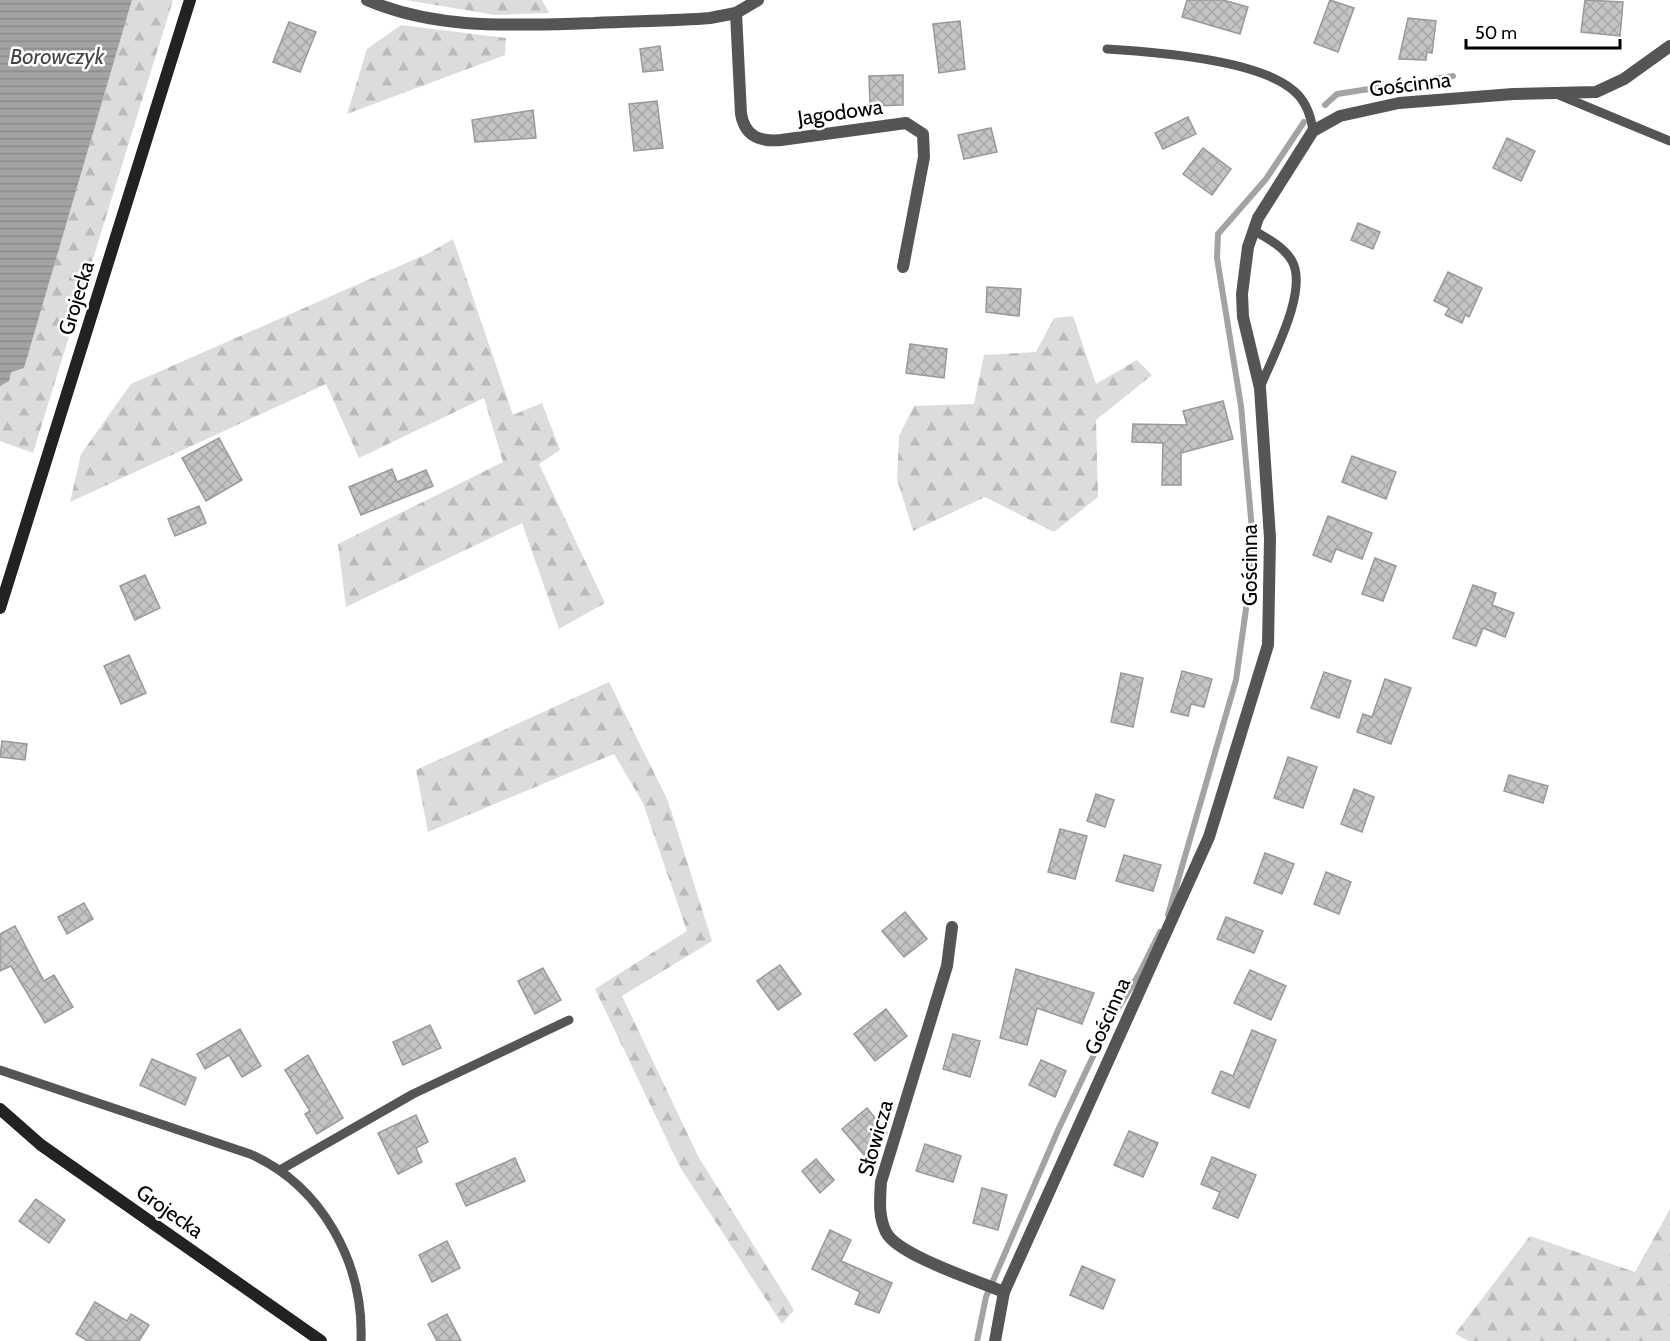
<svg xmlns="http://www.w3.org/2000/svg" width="1670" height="1341" viewBox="0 0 1670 1341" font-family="Cabin,sans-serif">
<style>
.forest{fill:url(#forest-firs)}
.water{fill:url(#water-rules)}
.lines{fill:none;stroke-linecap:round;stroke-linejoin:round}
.stream{stroke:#a3a3a3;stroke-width:6}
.building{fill:url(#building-cross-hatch);stroke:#999;stroke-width:1.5}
.lane{stroke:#555;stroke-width:9}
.street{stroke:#555;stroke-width:12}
.secondary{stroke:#222;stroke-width:12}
.labels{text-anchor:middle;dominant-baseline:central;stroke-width:5;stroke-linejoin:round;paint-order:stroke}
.street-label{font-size:21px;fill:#000;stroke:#fff}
.water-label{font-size:22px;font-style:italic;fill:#444;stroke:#fff}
</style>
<defs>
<pattern id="forest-firs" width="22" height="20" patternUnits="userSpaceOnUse" patternTransform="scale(1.5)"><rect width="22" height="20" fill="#dcdcdc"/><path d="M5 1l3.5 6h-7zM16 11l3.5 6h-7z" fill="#bbb"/></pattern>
<pattern id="water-rules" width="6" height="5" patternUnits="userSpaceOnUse" patternTransform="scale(1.5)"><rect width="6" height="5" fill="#a3a3a3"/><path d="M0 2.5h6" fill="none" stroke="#8b8b8b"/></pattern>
<pattern id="building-cross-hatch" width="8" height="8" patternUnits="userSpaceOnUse" patternTransform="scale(1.5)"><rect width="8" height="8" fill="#c4c4c4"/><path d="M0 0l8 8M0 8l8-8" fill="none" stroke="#a7a7a7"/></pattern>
</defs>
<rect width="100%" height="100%" fill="#fff"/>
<g class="forest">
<path d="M 132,0 L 173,0 L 33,453 L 0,441 L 0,375 L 24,367 Z"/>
<path d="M 406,0 L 542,0 L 549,13 L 495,15 Z"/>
<path d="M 401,25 L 506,38 L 505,55 L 347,114 L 367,49 Z"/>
<path d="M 453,239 L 513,415 L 542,403 L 560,450 L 539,464 L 605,603 L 559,629 L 522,523 L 346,607 L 338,544 L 503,462 L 484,398 L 359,458 L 326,384 L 70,502 L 81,454 L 131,384 L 429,253 Z"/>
<path d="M 1073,316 L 1096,384 L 1137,360 L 1152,375 L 1096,420 L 1098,497 L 1054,532 L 985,497 L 913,531 L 897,479 L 899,436 L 914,406 L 974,404 L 984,355 L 1036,352 L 1054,318 Z"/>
<path d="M 609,682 L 668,801 L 712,941 L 622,996 L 698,1156 L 794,1310 L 782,1324 L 680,1167 L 595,989 L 687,931 L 643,803 L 614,754 L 428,832 L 416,770 Z"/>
<path d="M 1670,1209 L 1670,1341 L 1469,1341 L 1455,1334 L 1530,1236 L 1635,1272 Z"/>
</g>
<path class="water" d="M 0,0 L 132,0 L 24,368 L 11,372 L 9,381 L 0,386 Z"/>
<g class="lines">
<g class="stream">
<path d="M 1325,105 L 1337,94 L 1453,76"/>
<path d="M 1168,915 L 1236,680 L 1254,552 L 1241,406 L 1217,258 L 1218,234 L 1266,179 L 1304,122"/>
<path d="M 977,1341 L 986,1297 L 1059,1128 L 1108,1025 L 1139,974 L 1160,932"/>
</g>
</g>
<g class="building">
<path d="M 1187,0 L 1223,0 L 1248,7 L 1240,34 L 1182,17 Z"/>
<path d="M 1330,0 L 1354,8 L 1338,52 L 1314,43 Z"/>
<path d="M 1585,0 L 1623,2 L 1620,36 L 1581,32 Z"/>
<path d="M 1408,18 L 1436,21 L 1432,53 L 1427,52 L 1426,60 L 1399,59 Z"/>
<path d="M 960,21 L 965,69 L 939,73 L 933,24 Z"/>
<path d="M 289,22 L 316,32 L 300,72 L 273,62 Z"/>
<path d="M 660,46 L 663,70 L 643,72 L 640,49 Z"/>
<path d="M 903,75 L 903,105 L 870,106 L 869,76 Z"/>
<path d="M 657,101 L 663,148 L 634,151 L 629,104 Z"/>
<path d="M 533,110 L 536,138 L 475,142 L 472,120 Z"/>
<path d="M 1188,117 L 1196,134 L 1163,149 L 1155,133 Z"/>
<path d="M 991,128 L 997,152 L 964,159 L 958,135 Z"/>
<path d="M 1507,138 L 1535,151 L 1521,181 L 1493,168 Z"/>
<path d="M 1203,148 L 1231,169 L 1212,195 L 1183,174 Z"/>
<path d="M 1358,223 L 1380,232 L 1373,249 L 1351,240 Z"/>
<path d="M 1448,272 L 1482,288 L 1469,317 L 1465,315 L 1462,323 L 1445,315 L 1449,308 L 1434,301 Z"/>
<path d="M 987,287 L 1021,289 L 1019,316 L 986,312 Z"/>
<path d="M 910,344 L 947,349 L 944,378 L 906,373 Z"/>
<path d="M 1223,401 L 1233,439 L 1181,453 L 1181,485 L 1162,485 L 1163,443 L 1132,442 L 1133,424 L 1187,425 L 1183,411 Z"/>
<path d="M 219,438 L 242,480 L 206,501 L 182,458 Z"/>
<path d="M 1352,456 L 1396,472 L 1386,499 L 1342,482 Z"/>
<path d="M 392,469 L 397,482 L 426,470 L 433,486 L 361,515 L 349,487 Z"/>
<path d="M 199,506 L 206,523 L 175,536 L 168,519 Z"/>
<path d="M 1328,516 L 1372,533 L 1362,559 L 1336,549 L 1331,562 L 1313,555 Z"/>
<path d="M 1375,558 L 1396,566 L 1383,601 L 1362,594 Z"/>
<path d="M 145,575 L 160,608 L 135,620 L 120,586 Z"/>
<path d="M 1473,585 L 1496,593 L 1492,605 L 1514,613 L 1505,637 L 1483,628 L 1476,646 L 1453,638 Z"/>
<path d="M 129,655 L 146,693 L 121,704 L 104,666 Z"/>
<path d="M 1182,671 L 1212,679 L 1204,707 L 1191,704 L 1188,716 L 1171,712 Z"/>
<path d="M 1324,672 L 1351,681 L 1339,718 L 1311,708 Z"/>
<path d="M 1121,673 L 1143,678 L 1133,727 L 1111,722 Z"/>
<path d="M 1385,679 L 1411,688 L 1391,744 L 1357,732 L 1363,714 L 1372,717 Z"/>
<path d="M 2,741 L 27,744 L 25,760 L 0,757 Z"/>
<path d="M 1288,757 L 1317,767 L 1303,808 L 1274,798 Z"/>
<path d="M 1509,775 L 1548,786 L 1543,803 L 1504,791 Z"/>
<path d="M 1354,789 L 1374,797 L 1362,832 L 1341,824 Z"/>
<path d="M 1096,794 L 1114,800 L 1105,827 L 1087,821 Z"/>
<path d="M 1060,829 L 1087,836 L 1075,879 L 1048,872 Z"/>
<path d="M 1265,853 L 1294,864 L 1282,894 L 1254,883 Z"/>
<path d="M 1124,855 L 1161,865 L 1153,891 L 1116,881 Z"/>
<path d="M 1326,872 L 1351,882 L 1339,914 L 1314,904 Z"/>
<path d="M 84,903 L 93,919 L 67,934 L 58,917 Z"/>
<path d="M 905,912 L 927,939 L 904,957 L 882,931 Z"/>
<path d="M 1226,917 L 1263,931 L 1254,953 L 1217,939 Z"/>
<path d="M 15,926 L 44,981 L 54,975 L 73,1007 L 45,1023 L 11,966 L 0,971 L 0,934 Z"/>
<path d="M 780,965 L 801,994 L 778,1010 L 757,981 Z"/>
<path d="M 543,968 L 561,1000 L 535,1014 L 518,981 Z"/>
<path d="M 1016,969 L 1094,993 L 1082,1024 L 1037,1008 L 1027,1045 L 1000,1038 Z"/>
<path d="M 1250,970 L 1286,986 L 1271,1020 L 1234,1003 Z"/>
<path d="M 886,1009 L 907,1036 L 875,1061 L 854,1034 Z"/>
<path d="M 430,1025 L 441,1048 L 403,1065 L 393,1042 Z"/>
<path d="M 240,1029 L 261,1066 L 242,1077 L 229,1055 L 205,1069 L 197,1054 Z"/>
<path d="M 1252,1030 L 1276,1040 L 1249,1108 L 1212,1093 L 1221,1071 L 1233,1076 Z"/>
<path d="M 953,1034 L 980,1041 L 970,1077 L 943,1069 Z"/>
<path d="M 308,1055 L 343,1118 L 317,1134 L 305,1114 L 310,1111 L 285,1070 Z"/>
<path d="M 152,1059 L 196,1078 L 185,1105 L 140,1085 Z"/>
<path d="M 1041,1060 L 1066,1071 L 1055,1097 L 1029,1085 Z"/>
<path d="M 867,1108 L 887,1133 L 864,1155 L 842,1129 Z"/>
<path d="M 416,1115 L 428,1142 L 416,1148 L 422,1162 L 398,1174 L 378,1133 Z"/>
<path d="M 1129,1131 L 1158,1143 L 1143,1177 L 1114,1165 Z"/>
<path d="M 925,1144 L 961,1156 L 953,1182 L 916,1171 Z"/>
<path d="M 1212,1157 L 1256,1175 L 1238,1218 L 1213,1208 L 1220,1192 L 1201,1184 Z"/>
<path d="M 515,1158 L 525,1181 L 466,1206 L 456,1184 Z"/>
<path d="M 816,1159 L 834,1180 L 820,1193 L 802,1171 Z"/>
<path d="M 982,1188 L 1007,1195 L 998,1230 L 973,1223 Z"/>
<path d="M 36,1199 L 65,1220 L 49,1243 L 19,1221 Z"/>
<path d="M 830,1230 L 851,1240 L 841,1261 L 892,1283 L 879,1313 L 855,1304 L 860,1292 L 812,1269 Z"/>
<path d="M 447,1241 L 460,1268 L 432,1282 L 419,1255 Z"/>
<path d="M 1082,1266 L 1115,1280 L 1103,1309 L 1070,1295 Z"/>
<path d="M 95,1302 L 127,1321 L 131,1314 L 149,1325 L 139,1341 L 88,1341 L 76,1334 Z"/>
<path d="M 447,1314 L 461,1341 L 437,1341 L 428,1324 Z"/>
</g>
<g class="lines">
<g class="lane">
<path d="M 1107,49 C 1154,52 1258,59 1294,91 C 1306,101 1311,116 1313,131"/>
<path d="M 1559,95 L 1670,141"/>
<path d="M 1253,230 C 1267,238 1284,247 1292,261 C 1309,291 1271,359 1260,388"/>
<path d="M 0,1070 L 250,1154 C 322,1186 364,1263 361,1341"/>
<path d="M 280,1170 L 413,1094 L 569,1020"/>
</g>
<g class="street">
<path d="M 367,0 C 439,31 518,25 594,23 C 633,21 672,21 710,18 L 736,13 L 758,0"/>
<path d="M 736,13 L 741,114 C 745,137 760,142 781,140 L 906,123 L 923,134 L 924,157 L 903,267"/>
<path d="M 952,927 L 947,966 L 881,1182 C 880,1199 878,1216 886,1232 C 897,1255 978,1281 1004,1292"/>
<path d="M 995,1341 L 1004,1292 L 1209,837 L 1268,645 L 1270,538 L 1260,388 L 1243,317 L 1242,294 L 1248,247 L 1258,218 L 1313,131 L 1340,116 L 1399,103 L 1513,94 L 1596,92 L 1624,79 L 1670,46"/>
</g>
<g class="secondary">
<path d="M 0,608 L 190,0"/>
<path d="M 0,1109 L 41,1145 L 321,1341"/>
</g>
</g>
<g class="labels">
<g class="street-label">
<text transform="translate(1410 84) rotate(-7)">Gościnna</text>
<text transform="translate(840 112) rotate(-8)">Jagodowa</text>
<text transform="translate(76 298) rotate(-73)">Grojecka</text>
<text transform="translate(1249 565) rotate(-90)">Gościnna</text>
<text transform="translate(1107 1016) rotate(-66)">Gościnna</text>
<text transform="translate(875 1138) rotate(-74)">Słowicza</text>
<text transform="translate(170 1211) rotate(35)">Grojecka</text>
</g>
<g class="water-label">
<text x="57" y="56">Borowczyk</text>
</g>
</g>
<path d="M1466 39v9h154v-9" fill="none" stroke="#000000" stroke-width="3"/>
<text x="1475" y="39" font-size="18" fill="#000000" stroke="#ffffff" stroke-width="4.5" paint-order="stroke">50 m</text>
</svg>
